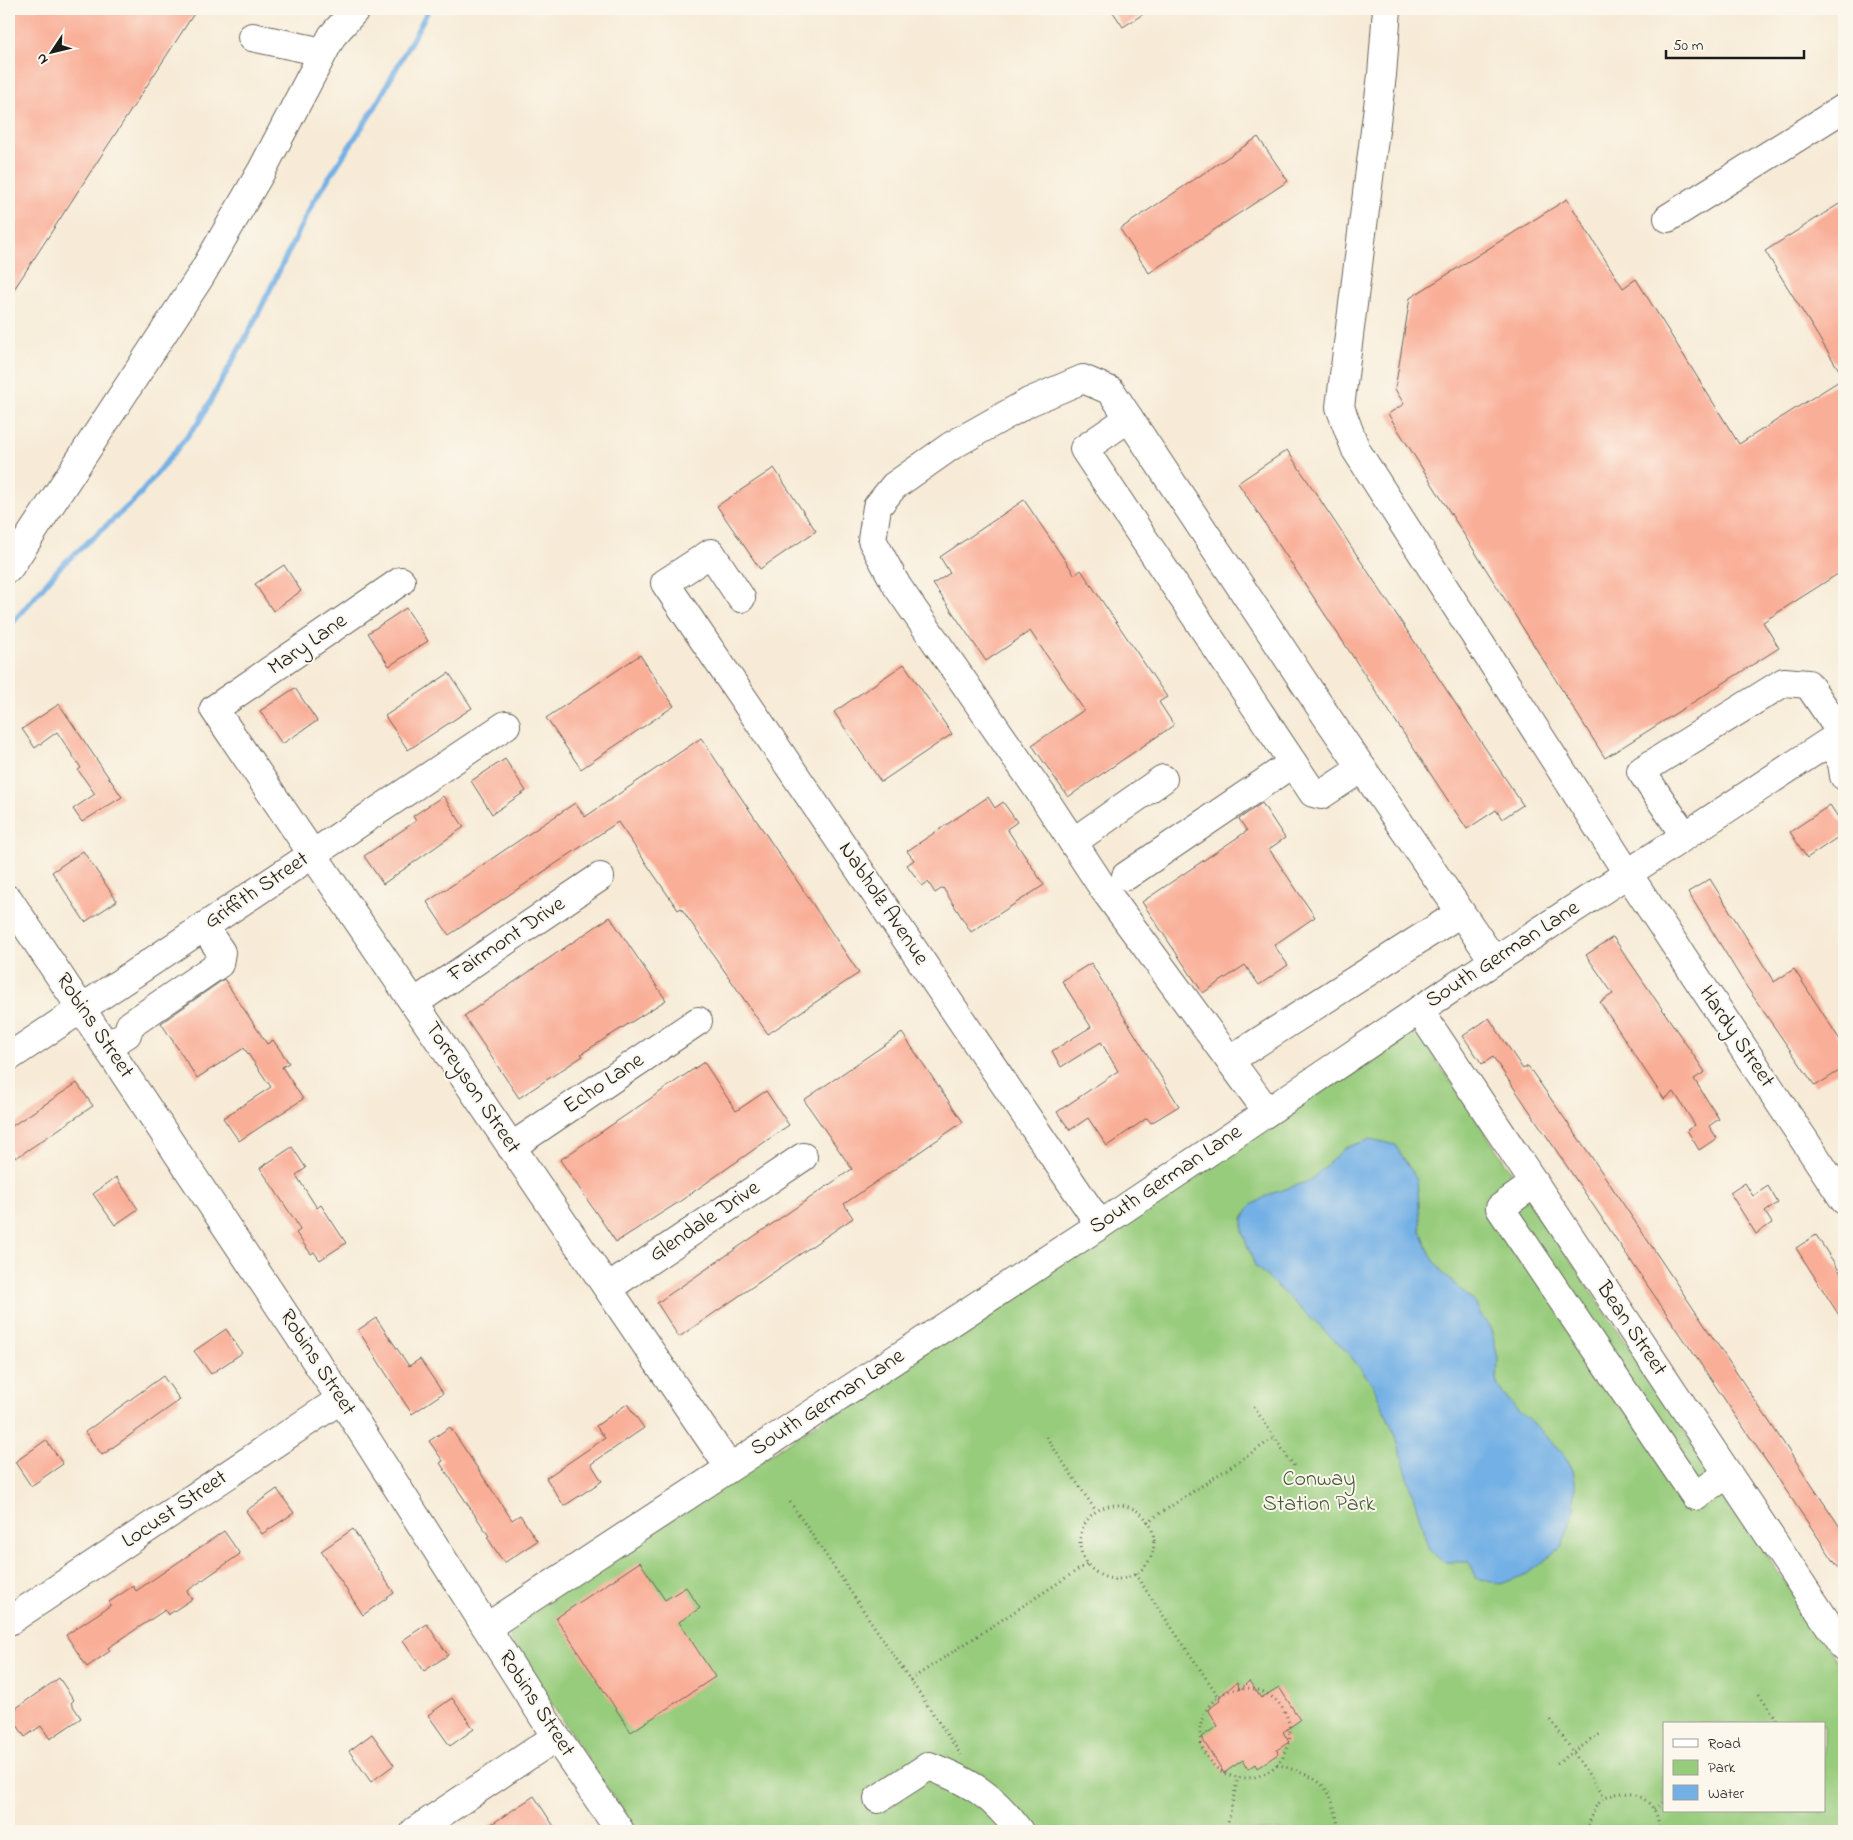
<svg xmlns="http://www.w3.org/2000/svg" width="1853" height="1840" viewBox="0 0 1853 1840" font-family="'Indie Flower',sans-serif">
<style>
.green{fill:#98cc7d;stroke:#5a744c;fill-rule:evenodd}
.water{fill:#73b0e5;stroke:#486680}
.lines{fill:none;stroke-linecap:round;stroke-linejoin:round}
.stream{stroke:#73b0e5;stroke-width:5.5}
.building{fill:#f9ae97}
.minor-casing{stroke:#69645d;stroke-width:30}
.path{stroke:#69645d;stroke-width:3;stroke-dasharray:1 4;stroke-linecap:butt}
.minor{stroke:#fff;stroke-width:28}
.labels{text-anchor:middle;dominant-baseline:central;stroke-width:4;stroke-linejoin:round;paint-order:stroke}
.street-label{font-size:22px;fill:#1c1c1c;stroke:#fbf7ec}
.park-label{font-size:22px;fill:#475a3e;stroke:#fbf7ec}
</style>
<rect width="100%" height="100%" fill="#fbf7ec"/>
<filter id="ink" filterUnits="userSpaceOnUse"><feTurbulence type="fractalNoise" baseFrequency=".02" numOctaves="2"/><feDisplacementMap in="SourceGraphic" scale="10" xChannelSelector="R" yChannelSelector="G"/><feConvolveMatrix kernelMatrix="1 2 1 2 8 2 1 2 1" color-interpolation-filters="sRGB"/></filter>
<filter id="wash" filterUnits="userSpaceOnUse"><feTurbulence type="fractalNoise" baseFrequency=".0096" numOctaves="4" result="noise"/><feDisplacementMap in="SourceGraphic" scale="20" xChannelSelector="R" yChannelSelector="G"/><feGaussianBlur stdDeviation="1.12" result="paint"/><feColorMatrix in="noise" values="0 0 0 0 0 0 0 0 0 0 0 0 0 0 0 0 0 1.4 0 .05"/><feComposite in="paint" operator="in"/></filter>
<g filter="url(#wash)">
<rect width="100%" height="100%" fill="#f7ebd7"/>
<path class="green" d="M 1409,1031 L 1420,1035 L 1844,1670 L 1844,1831 L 636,1831 L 512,1645 L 509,1634 L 511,1626 ZM 1664,1724 L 1824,1724 L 1824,1811 L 1664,1811 Z"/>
<path class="water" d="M 1371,1139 L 1395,1145 L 1417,1179 L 1421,1232 L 1431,1256 L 1443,1273 L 1476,1304 L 1481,1315 L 1491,1329 L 1498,1358 L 1497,1383 L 1499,1388 L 1517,1410 L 1561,1450 L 1572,1470 L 1575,1488 L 1574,1512 L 1562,1547 L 1527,1574 L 1501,1584 L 1475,1578 L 1473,1567 L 1469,1562 L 1444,1562 L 1429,1550 L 1396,1437 L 1373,1385 L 1348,1353 L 1255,1266 L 1243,1234 L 1243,1219 L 1250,1206 L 1270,1194 L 1309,1181 L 1345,1148 Z"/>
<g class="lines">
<path class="stream" d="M 9,627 L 60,567 L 136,499 L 199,422 L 254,322 L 313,202 L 375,107 L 429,9"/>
</g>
<g id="blocks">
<g class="building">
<path d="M 9,9 L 197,9 L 9,297 Z"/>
<path d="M 1111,9 L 1151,9 L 1123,27 Z"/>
<path d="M 1258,137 L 1288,181 L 1149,273 L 1120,229 Z"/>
<path d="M 1567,199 L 1623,288 L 1636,279 L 1739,444 L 1844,378 L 1844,570 L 1763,622 L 1779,648 L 1605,758 L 1388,414 L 1404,404 L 1395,389 L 1410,298 Z"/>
<path d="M 1839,204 L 1844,213 L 1844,378 L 1765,251 Z"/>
<path d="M 1287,450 L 1523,805 L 1502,819 L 1496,810 L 1467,829 L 1238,483 Z"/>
<path d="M 774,468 L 816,531 L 760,569 L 717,506 Z"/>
<path d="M 1024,500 L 1075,575 L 1081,570 L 1167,697 L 1159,702 L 1174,725 L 1068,797 L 1032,745 L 1084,710 L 1030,631 L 986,661 L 933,584 L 950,573 L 940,557 Z"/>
<path d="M 284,565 L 301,591 L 273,611 L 255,584 Z"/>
<path d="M 406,608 L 428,641 L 389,666 L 368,633 Z"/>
<path d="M 640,655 L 674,706 L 581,769 L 546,718 Z"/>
<path d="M 904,664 L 952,734 L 881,782 L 834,712 Z"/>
<path d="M 449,673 L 472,708 L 408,750 L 385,716 Z"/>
<path d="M 295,688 L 317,721 L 282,744 L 260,711 Z"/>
<path d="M 59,704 L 122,797 L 82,822 L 73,809 L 95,794 L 78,770 L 81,768 L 57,732 L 35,748 L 22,729 Z"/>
<path d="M 701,738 L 859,973 L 768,1034 L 681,908 L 678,910 L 618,822 L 449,935 L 427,902 L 575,803 L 585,817 Z"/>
<path d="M 505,759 L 526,791 L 492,814 L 471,781 Z"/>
<path d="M 443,796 L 464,827 L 383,884 L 364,856 L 416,821 L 413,816 Z"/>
<path d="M 988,797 L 995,808 L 1003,802 L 1017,822 L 1007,829 L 1044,885 L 971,932 L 943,888 L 935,893 L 928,882 L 922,886 L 907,865 L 914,860 L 907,851 Z"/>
<path d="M 1262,803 L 1285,838 L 1269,849 L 1315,917 L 1274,945 L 1288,965 L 1259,985 L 1245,965 L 1203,993 L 1142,902 L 1247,831 L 1239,819 Z"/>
<path d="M 1830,805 L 1844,826 L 1844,833 L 1807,858 L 1790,832 Z"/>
<path d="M 83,851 L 117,901 L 85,922 L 52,872 Z"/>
<path d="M 1710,879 L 1774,982 L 1794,969 L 1844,1046 L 1844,1068 L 1815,1086 L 1746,986 L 1688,892 Z"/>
<path d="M 610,917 L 666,1000 L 581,1054 L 583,1056 L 519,1098 L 464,1016 Z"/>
<path d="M 1613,937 L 1705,1072 L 1694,1079 L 1719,1119 L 1709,1126 L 1717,1138 L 1699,1150 L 1687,1130 L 1695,1125 L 1674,1092 L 1664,1099 L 1600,1002 L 1613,994 L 1586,955 Z"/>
<path d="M 1091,963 L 1179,1106 L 1151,1123 L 1147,1118 L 1107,1146 L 1088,1118 L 1070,1130 L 1057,1112 L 1118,1071 L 1101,1042 L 1061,1067 L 1052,1051 L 1091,1027 L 1062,981 Z"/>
<path d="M 224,979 L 267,1044 L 273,1040 L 289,1063 L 282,1067 L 303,1099 L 239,1141 L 223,1118 L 271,1087 L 244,1048 L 197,1078 L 161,1023 Z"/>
<path d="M 1489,1018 L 1523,1069 L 1528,1066 L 1595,1162 L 1844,1533 L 1844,1576 L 1493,1057 L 1482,1064 L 1463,1036 Z"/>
<path d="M 902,1033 L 963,1122 L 844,1204 L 853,1218 L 679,1337 L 657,1303 L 852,1169 L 804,1100 Z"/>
<path d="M 704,1062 L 736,1111 L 766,1091 L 789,1125 L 679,1202 L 616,1242 L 560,1160 Z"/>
<path d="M 77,1083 L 93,1106 L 16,1158 L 9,1148 L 9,1128 Z"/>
<path d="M 292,1147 L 306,1168 L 296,1175 L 317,1208 L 321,1205 L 346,1243 L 320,1260 L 314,1252 L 311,1254 L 296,1233 L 300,1230 L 296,1222 L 260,1168 Z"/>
<path d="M 116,1177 L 138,1209 L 115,1225 L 93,1194 Z"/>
<path d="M 1745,1183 L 1753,1196 L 1768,1186 L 1778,1203 L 1765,1212 L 1772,1223 L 1756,1234 L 1730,1193 Z"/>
<path d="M 1816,1235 L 1844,1278 L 1844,1323 L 1796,1248 Z"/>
<path d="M 376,1318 L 409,1366 L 420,1359 L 443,1393 L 412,1414 L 358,1330 Z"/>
<path d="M 226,1329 L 242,1353 L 211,1374 L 194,1351 Z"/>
<path d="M 163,1376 L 180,1400 L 102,1455 L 85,1432 Z"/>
<path d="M 627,1404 L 644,1428 L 591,1464 L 602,1481 L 564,1506 L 546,1478 L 605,1438 L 596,1426 Z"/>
<path d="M 450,1427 L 512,1520 L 520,1515 L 537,1541 L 504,1563 L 487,1537 L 489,1536 L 440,1463 L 443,1461 L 429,1441 Z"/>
<path d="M 46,1440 L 63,1464 L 31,1486 L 15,1462 Z"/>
<path d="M 277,1489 L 294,1513 L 262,1534 L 246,1511 Z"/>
<path d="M 353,1529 L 394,1593 L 363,1615 L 321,1551 Z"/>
<path d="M 224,1531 L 240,1554 L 187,1591 L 192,1599 L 168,1615 L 165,1610 L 108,1648 L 110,1651 L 87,1667 L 66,1635 L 111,1605 L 109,1602 L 133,1586 L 136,1591 Z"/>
<path d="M 640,1562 L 665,1600 L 686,1587 L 700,1608 L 679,1622 L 715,1677 L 631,1732 L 556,1618 Z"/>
<path d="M 427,1624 L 448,1655 L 424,1671 L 403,1640 Z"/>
<path d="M 59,1678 L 74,1700 L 71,1703 L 81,1718 L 50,1739 L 41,1726 L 25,1737 L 9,1713 Z"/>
<path d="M 1249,1681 L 1261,1698 L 1279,1687 L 1300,1720 L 1283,1732 L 1289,1742 L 1277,1750 L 1278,1754 L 1257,1768 L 1255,1764 L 1248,1769 L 1243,1760 L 1224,1773 L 1201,1737 L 1218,1726 L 1208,1709 L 1220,1701 L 1219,1697 L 1237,1682 L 1240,1690 Z"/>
<path d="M 452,1698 L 474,1729 L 450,1746 L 428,1715 Z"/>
<path d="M 372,1734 L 394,1765 L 371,1782 L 349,1751 Z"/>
<path d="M 534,1796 L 557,1831 L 481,1831 Z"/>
</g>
</g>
</g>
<g filter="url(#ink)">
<use href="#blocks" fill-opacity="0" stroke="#69645d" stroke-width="1"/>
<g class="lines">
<g class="minor-casing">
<g id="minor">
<path d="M 1387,9 L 1382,75 L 1340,407 L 1356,450 L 1628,874 L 1844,1200"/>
<path d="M 252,37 L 323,52"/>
<path d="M 1668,218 L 1844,108"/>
<path d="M 1129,418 L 1084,449 L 1293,763 L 1313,793 L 1321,795 L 1362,768"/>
<path d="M 9,568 L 200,277 L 262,170 L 332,36 L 356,9"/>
<path d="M 401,581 L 214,709 L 729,1467"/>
<path d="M 741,598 L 711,553 L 665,583 L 1100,1225"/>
<path d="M 1831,741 L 1842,763 L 1844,776"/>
<path d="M 1685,836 L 1641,771 L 1784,682 L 1808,684 L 1842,734"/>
<path d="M 1073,842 L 1163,779"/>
<path d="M 1126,876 L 1293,763"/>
<path d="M 9,900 L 341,1399 L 556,1737 L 620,1831"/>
<path d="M 414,1003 L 600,877"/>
<path d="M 1419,1010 L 1844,1648"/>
<path d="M 107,1046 L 127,1034 L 130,1025 L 219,964 L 221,952 L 204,927"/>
<path d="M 9,1057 L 506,725"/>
<path d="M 1230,1060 L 1460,913"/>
<path d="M 1267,1111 L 1103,888 L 1042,795 L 897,586 L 872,540 L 877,507 L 894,486 L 951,446 L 1029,402 L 1083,379 L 1111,391 L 1327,717 L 1494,961"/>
<path d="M 511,1147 L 698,1021"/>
<path d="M 1535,1183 L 1500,1208 L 1695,1496 L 1728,1474"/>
<path d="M 608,1288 L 803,1157"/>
<path d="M 9,1621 L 341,1399"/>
<path d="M 487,1627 L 1100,1225 L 1419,1010 L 1844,732"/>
<path d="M 878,1799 L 929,1766 C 970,1782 993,1795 1019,1831"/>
<path d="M 415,1831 L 556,1737"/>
</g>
</g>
<g class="path">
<path d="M 1254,1407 L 1295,1468"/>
<path d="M 1046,1437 L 1096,1511"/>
<path d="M 790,1502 L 961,1755"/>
<circle cx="1117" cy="1542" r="37"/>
<path d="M 1147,1522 L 1274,1438"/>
<path d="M 1135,1574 L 1219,1697"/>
<path d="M 910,1680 L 1087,1564"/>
<circle cx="1245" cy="1733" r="45"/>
<path d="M 1759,1694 L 1780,1724"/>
<path d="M 1551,1720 L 1605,1798"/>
<path d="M 1557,1763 L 1600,1734"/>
<path d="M 1277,1764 C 1323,1780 1331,1782 1339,1831"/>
<path d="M 1654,1809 L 1664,1802"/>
<path d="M 1226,1831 L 1238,1777"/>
<path d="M 1589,1831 C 1588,1780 1660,1781 1659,1831"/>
</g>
<use href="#minor" class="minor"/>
</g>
</g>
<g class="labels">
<g class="street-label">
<text transform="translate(308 645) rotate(-35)">Mary Lane</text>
<text transform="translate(257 891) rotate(-34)">Griffith Street</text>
<text transform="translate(883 904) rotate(56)">Nabholz Avenue</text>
<text transform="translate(507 940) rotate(-34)">Fairmont Drive</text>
<text transform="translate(1503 955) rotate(-33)">South German Lane</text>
<text transform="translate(94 1026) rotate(56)">Robins Street</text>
<text transform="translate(1736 1037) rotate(56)">Hardy Street</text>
<text transform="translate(604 1084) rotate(-34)">Echo Lane</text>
<text transform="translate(472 1088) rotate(56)">Torreyson Street</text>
<text transform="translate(1166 1180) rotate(-34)">South German Lane</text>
<text transform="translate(705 1222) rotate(-34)">Glendale Drive</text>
<text transform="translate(1631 1329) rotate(56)">Bean Street</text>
<text transform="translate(317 1363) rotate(57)">Robins Street</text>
<text transform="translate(828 1403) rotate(-33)">South German Lane</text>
<text transform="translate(175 1510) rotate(-34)">Locust Street</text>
<text transform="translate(536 1704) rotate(57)">Robins Street</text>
</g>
<g class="park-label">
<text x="1319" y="1480">Conway<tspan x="1319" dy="25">Station Park</tspan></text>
</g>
</g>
<rect width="1853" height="1840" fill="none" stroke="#fbf7ec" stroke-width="30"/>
<rect x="1663" y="1722" width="162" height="90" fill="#fbf7ec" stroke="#a29f99"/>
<rect x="1673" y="1739" width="25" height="8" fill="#ffffff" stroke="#a29f99"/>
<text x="1708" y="1748" font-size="15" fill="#1c1c1c">Road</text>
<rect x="1673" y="1760" width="25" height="15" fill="#98cc7d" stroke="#a29f99"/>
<text x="1708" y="1772" font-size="15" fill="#1c1c1c">Park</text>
<rect x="1673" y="1785" width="25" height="15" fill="#73b0e5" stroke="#a29f99"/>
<text x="1708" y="1798" font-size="15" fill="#1c1c1c">Water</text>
<g transform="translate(52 52) rotate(235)" stroke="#fbf7ec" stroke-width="4" paint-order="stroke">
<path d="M0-4L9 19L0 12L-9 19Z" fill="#1c1c1c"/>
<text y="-8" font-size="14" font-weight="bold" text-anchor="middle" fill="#1c1c1c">N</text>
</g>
<path d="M1666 50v8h138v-8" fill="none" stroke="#1c1c1c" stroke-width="2.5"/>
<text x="1673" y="50" font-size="15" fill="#1c1c1c" stroke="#fbf7ec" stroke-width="4" paint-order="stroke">50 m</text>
</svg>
